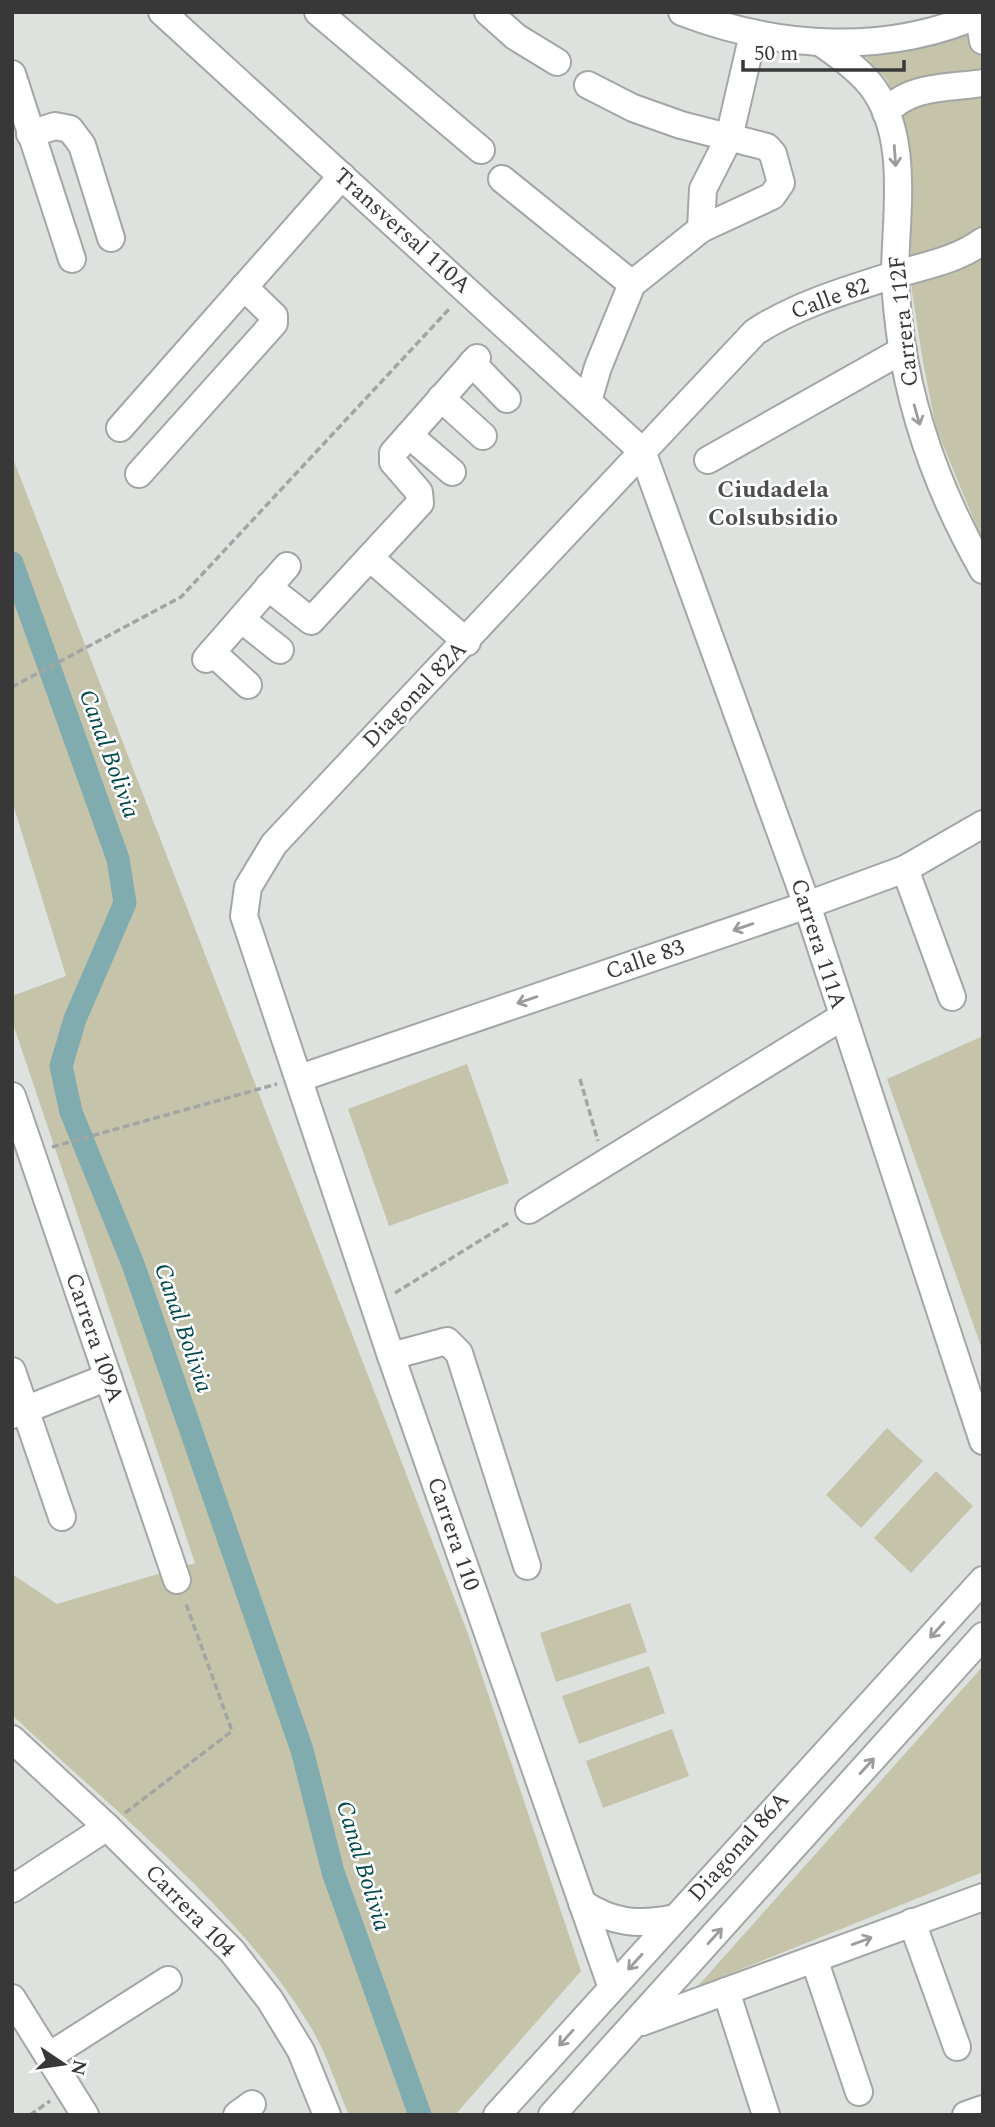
<svg xmlns="http://www.w3.org/2000/svg" width="995" height="2127" viewBox="0 0 995 2127" font-family="Spectral,serif">
<style>
.green{fill:#c5c4ab}
.lines{fill:none;stroke-linecap:round;stroke-linejoin:round}
.canal{stroke:#80abaf;stroke-width:23}
.minor-casing{stroke:#a3a7a4;stroke-width:30}
.path{stroke:#a2a5a2;stroke-width:3.5;stroke-dasharray:7 3.5;stroke-linecap:butt}
.minor{stroke:#fff;stroke-width:26}
.oneway{stroke:#9b9c9b}
.labels{text-anchor:middle;dominant-baseline:central;stroke-width:5;stroke-linejoin:round;paint-order:stroke}
.street-label{font-size:23px;fill:#373837;stroke:#fff}
.neighbourhood-label{font-size:24px;font-weight:bold;fill:#4c4f4d;stroke:#fff}
.water-label{font-size:24px;font-style:italic;fill:#02484c;stroke:#fff}
</style>
<rect width="100%" height="100%" fill="#dee2df"/>
<g class="green">
<path d="M 983,28 L 983,542 L 936,428 L 923,362 L 912,292 L 907,144 L 899,107 L 887,80 L 866,57 C 907,53 944,42 983,28 Z"/>
<path d="M 12,456 L 467,1631 L 581,1971 L 455,2115 L 349,2115 C 337,2088 328,2057 313,2031 C 244,1913 112,1809 12,1715 L 12,1574 L 57,1604 L 195,1563 L 12,1021 L 12,996 L 66,976 L 12,801 Z"/>
<path d="M 983,1036 L 983,1352 L 887,1079 Z"/>
<path d="M 467,1064 L 509,1183 L 389,1226 L 348,1109 Z"/>
<path d="M 887,1428 L 923,1461 L 861,1528 L 826,1495 Z"/>
<path d="M 936,1471 L 973,1506 L 911,1573 L 874,1538 Z"/>
<path d="M 630,1603 L 647,1652 L 556,1682 L 540,1633 Z"/>
<path d="M 649,1666 L 665,1713 L 579,1744 L 562,1696 Z"/>
<path d="M 983,1666 L 983,1872 L 697,1987 Z"/>
<path d="M 672,1729 L 689,1776 L 603,1808 L 586,1761 Z"/>
</g>
<g class="lines">
<path class="canal" d="M 12,563 L 118,859 L 125,903 L 75,1019 L 61,1066 L 71,1112 L 133,1264 L 302,1750 L 333,1872 L 420,2115"/>
<g class="minor-casing">
<g id="minor">
<path d="M 162,12 L 642,451 L 807,905 L 983,1441"/>
<path d="M 318,12 L 481,150"/>
<path d="M 488,12 L 516,37 L 557,62"/>
<path d="M 682,12 C 779,49 887,56 983,13"/>
<path d="M 978,12 L 983,41"/>
<path d="M 821,43 C 838,55 856,67 870,84 C 910,133 896,213 895,271 C 895,293 898,318 901,340 C 913,422 942,498 983,570"/>
<path d="M 12,74 L 72,259"/>
<path d="M 886,113 C 907,85 951,88 983,83"/>
<path d="M 30,134 L 55,126 L 70,129 L 82,145 L 111,238"/>
<path d="M 502,179 L 632,284"/>
<path d="M 701,229 L 703,189 L 729,138 L 753,34"/>
<path d="M 472,363 L 507,399"/>
<path d="M 441,398 L 483,436"/>
<path d="M 588,401 L 598,367 L 632,284 L 701,229 L 772,196 L 781,183 L 773,154 L 767,147 L 681,125 L 633,108 L 588,85"/>
<path d="M 120,428 L 342,176"/>
<path d="M 409,435 L 452,472"/>
<path d="M 708,460 L 903,350"/>
<path d="M 139,474 L 274,323 L 274,316 L 244,287"/>
<path d="M 370,558 L 467,642"/>
<path d="M 268,587 L 311,621 L 420,503 L 419,492 L 393,462 L 393,453 L 477,358"/>
<path d="M 241,619 L 280,650"/>
<path d="M 212,652 L 248,685"/>
<path d="M 206,659 L 287,566"/>
<path d="M 905,869 L 952,997"/>
<path d="M 300,1078 L 807,905 L 905,869 L 983,824"/>
<path d="M 12,1096 L 177,1580"/>
<path d="M 529,1210 L 842,1017"/>
<path d="M 391,1356 L 447,1341 L 459,1353 L 527,1566"/>
<path d="M 12,1371 L 62,1517"/>
<path d="M 12,1415 L 108,1377"/>
<path d="M 12,1739 L 107,1827 L 232,1951 L 270,2000 L 301,2051 L 327,2115"/>
<path d="M 12,1889 L 107,1827"/>
<path d="M 582,1903 C 612,1923 639,1926 675,1918"/>
<path d="M 912,1922 L 957,2047"/>
<path d="M 814,1959 L 859,2092"/>
<path d="M 612,1988 L 391,1356 L 244,916 L 248,887 L 274,844 L 755,332 C 796,305 847,290 894,275 C 926,265 955,261 983,241"/>
<path d="M 726,1991 L 766,2115"/>
<path d="M 12,1998 L 85,2115"/>
<path d="M 642,2022 L 983,1897"/>
<path d="M 49,2056 L 168,1980"/>
<path d="M 237,2115 L 252,2104"/>
<path d="M 497,2115 L 983,1580"/>
<path d="M 552,2115 L 983,1636"/>
<path d="M 966,2115 L 983,2109"/>
</g>
</g>
<g class="path">
<path d="M 12,687 L 181,597 L 451,307"/>
<path d="M 580,1079 L 598,1141"/>
<path d="M 52,1147 L 277,1084"/>
<path d="M 395,1293 L 510,1222"/>
<path d="M 125,1813 L 232,1731 L 185,1601"/>
<path d="M 30,2115 L 50,2101"/>
</g>
<use href="#minor" class="minor"/>
</g>
<defs><path id="oneway-shaft" d="M-6 0H5M1.5-3L5.5 0L1.5 3" fill="none" stroke-width="1.6" stroke-linecap="round" stroke-linejoin="round" transform="scale(1.75)"/></defs>
<g class="oneway">
<use href="#oneway-shaft" transform="translate(895 156) rotate(86)"/>
<use href="#oneway-shaft" transform="translate(917 415) rotate(74)"/>
<use href="#oneway-shaft" transform="translate(743 927) rotate(161)"/>
<use href="#oneway-shaft" transform="translate(527 1000) rotate(161)"/>
<use href="#oneway-shaft" transform="translate(937 1630) rotate(132)"/>
<use href="#oneway-shaft" transform="translate(867 1766) rotate(-48)"/>
<use href="#oneway-shaft" transform="translate(715 1936) rotate(-48)"/>
<use href="#oneway-shaft" transform="translate(862 1941) rotate(-20)"/>
<use href="#oneway-shaft" transform="translate(635 1962) rotate(132)"/>
<use href="#oneway-shaft" transform="translate(566 2038) rotate(132)"/>
</g>
<g class="labels">
<g class="street-label">
<text transform="translate(402 231) rotate(42)">Transversal 110A</text>
<text transform="translate(830 299) rotate(-20)">Calle 82</text>
<text transform="translate(904 321) rotate(-96)">Carrera 112F</text>
<text transform="translate(415 695) rotate(-46)">Diagonal 82A</text>
<text transform="translate(818 944) rotate(72)">Carrera 111A</text>
<text transform="translate(645 960) rotate(-19)">Calle 83</text>
<text transform="translate(94 1338) rotate(71)">Carrera 109A</text>
<text transform="translate(453 1534) rotate(71)">Carrera 110</text>
<text transform="translate(739 1847) rotate(-48)">Diagonal 86A</text>
<text transform="translate(190 1911) rotate(46)">Carrera 104</text>
</g>
<g class="neighbourhood-label">
<text x="773" y="490">Ciudadela<tspan x="773" dy="28">Colsubsidio</tspan></text>
</g>
<g class="water-label">
<text transform="translate(109 754) rotate(70)">Canal Bolivia</text>
<text transform="translate(183 1328) rotate(71)">Canal Bolivia</text>
<text transform="translate(363 1866) rotate(73)">Canal Bolivia</text>
</g>
</g>
<rect width="995" height="2127" fill="none" stroke="#373837" stroke-width="28"/>
<g transform="translate(63 2064) rotate(103)" stroke="#ffffff" stroke-width="5" paint-order="stroke">
<path d="M0-5L12 26L0 18L-12 26Z" fill="#373837"/>
<text y="-10" font-size="19" font-weight="bold" text-anchor="middle" fill="#373837">N</text>
</g>
<path d="M743 60v10h161v-10" fill="none" stroke="#373837" stroke-width="3.5"/>
<text x="754" y="60" font-size="21" fill="#373837" stroke="#ffffff" stroke-width="5" paint-order="stroke">50 m</text>
</svg>
